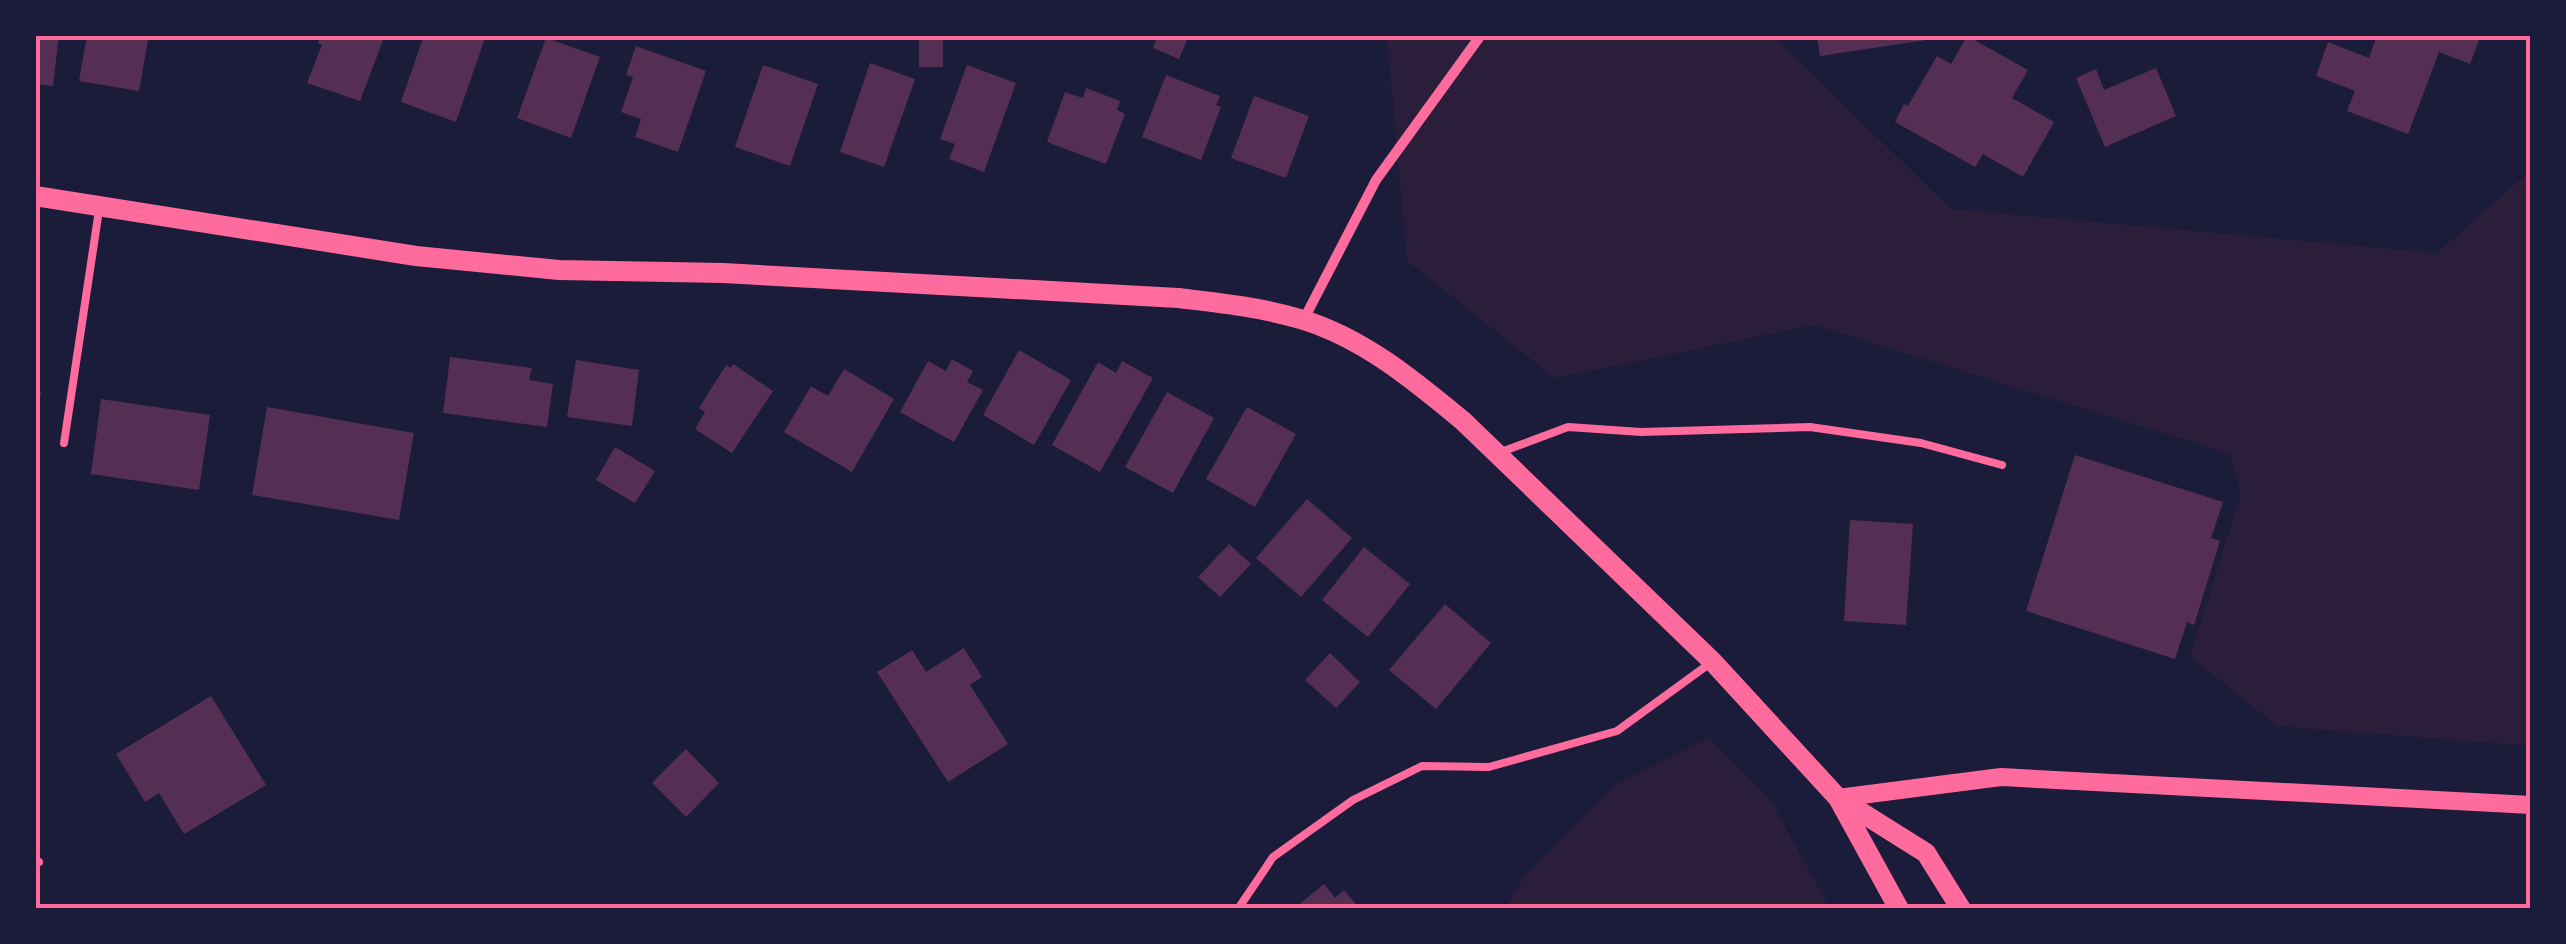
<svg xmlns="http://www.w3.org/2000/svg" width="2566" height="944" viewBox="0 0 2566 944" font-family="Quicksand,sans-serif">
<style>
.green{fill:#2a1e3b}
.building{fill:#542f53}
.lines{fill:none;stroke-linecap:round;stroke-linejoin:round}
.service{stroke:#ff6b9d;stroke-width:8}
.minor{stroke:#ff6b9d;stroke-width:10}
.tertiary{stroke:#ff6b9d;stroke-width:18}
.secondary{stroke:#ff6b9d;stroke-width:20}
.neatline{fill:none;stroke:#ff6b9d;stroke-width:4}
</style>
<rect width="100%" height="100%" fill="#1b1b3a"/>
<g class="green">
<path d="M 1387,35 L 1772,35 L 1951,209 L 2437,253 L 2531,170 L 2531,746 L 2277,726 L 2190,656 L 2241,494 L 2230,454 L 1814,325 L 1555,378 L 1407,261 Z"/>
<path d="M 1709,738 L 1770,799 L 1830,909 L 1505,909 L 1524,877 L 1615,785 Z"/>
</g>
<g class="building">
<path d="M 35,35 L 59,35 L 53,86 L 35,84 Z"/>
<path d="M 87,35 L 149,35 L 139,91 L 79,81 Z"/>
<path d="M 321,35 L 385,35 L 360,101 L 307,83 L 322,45 L 318,43 Z"/>
<path d="M 424,35 L 486,35 L 456,122 L 401,102 Z"/>
<rect x="919" y="35" width="24" height="32"/>
<path d="M 1158,35 L 1189,35 L 1179,59 L 1153,48 Z"/>
<path d="M 1817,35 L 1933,35 L 1933,39 L 1820,56 Z"/>
<path d="M 2377,35 L 2392,39 L 2394,35 L 2481,35 L 2470,64 L 2439,52 L 2408,134 L 2347,111 L 2355,91 L 2316,76 L 2328,42 L 2369,58 Z"/>
<path d="M 1967,36 L 2028,70 L 2012,98 L 2054,122 L 2023,177 L 1983,154 L 1975,167 L 1895,122 L 1904,104 L 1908,106 L 1937,56 L 1951,64 Z"/>
<path d="M 546,38 L 600,57 L 571,138 L 517,118 Z"/>
<path d="M 636,46 L 706,71 L 678,152 L 635,137 L 641,119 L 621,112 L 633,77 L 626,75 Z"/>
<path d="M 870,63 L 915,79 L 884,167 L 840,152 Z"/>
<path d="M 763,65 L 818,84 L 790,166 L 735,147 Z"/>
<path d="M 967,65 L 1016,83 L 984,172 L 949,159 L 955,144 L 940,139 Z"/>
<path d="M 2156,68 L 2176,116 L 2105,147 L 2076,78 L 2096,69 L 2104,90 Z"/>
<path d="M 1166,75 L 1220,96 L 1216,105 L 1221,107 L 1201,160 L 1142,137 Z"/>
<path d="M 1086,88 L 1120,101 L 1117,110 L 1125,114 L 1106,164 L 1047,142 L 1065,92 L 1083,98 Z"/>
<path d="M 1254,96 L 1309,116 L 1286,178 L 1231,158 Z"/>
<path d="M 1019,350 L 1071,380 L 1034,445 L 983,415 Z"/>
<path d="M 450,357 L 532,368 L 529,380 L 553,384 L 547,427 L 443,413 Z"/>
<path d="M 952,359 L 973,371 L 967,382 L 983,390 L 954,442 L 900,412 L 928,361 L 946,371 Z"/>
<path d="M 576,360 L 639,370 L 632,426 L 567,417 Z"/>
<path d="M 1122,361 L 1153,378 L 1100,472 L 1052,445 L 1098,362 L 1116,373 Z"/>
<path d="M 733,364 L 773,391 L 732,453 L 695,429 L 705,412 L 699,408 L 726,365 L 731,368 Z"/>
<path d="M 844,369 L 894,399 L 852,472 L 784,432 L 811,386 L 828,396 Z"/>
<path d="M 35,391 L 41,392 L 37,416 L 35,416 Z"/>
<path d="M 1167,392 L 1214,418 L 1173,493 L 1125,467 Z"/>
<path d="M 101,399 L 210,415 L 199,490 L 91,474 Z"/>
<path d="M 267,407 L 414,433 L 399,520 L 252,495 Z"/>
<path d="M 1247,407 L 1296,434 L 1255,507 L 1206,479 Z"/>
<path d="M 615,447 L 655,471 L 635,503 L 596,480 Z"/>
<path d="M 2075,455 L 2223,502 L 2211,538 L 2220,541 L 2194,625 L 2187,622 L 2175,659 L 2026,611 Z"/>
<path d="M 1307,499 L 1352,538 L 1301,597 L 1256,558 Z"/>
<path d="M 1850,520 L 1913,524 L 1906,625 L 1844,621 Z"/>
<path d="M 1229,544 L 1251,564 L 1220,597 L 1198,577 Z"/>
<path d="M 1364,547 L 1410,584 L 1368,637 L 1322,600 Z"/>
<path d="M 1445,604 L 1491,643 L 1436,709 L 1389,670 Z"/>
<path d="M 964,648 L 982,677 L 970,685 L 1008,744 L 948,782 L 877,672 L 912,650 L 926,672 Z"/>
<path d="M 1330,653 L 1360,682 L 1336,708 L 1305,680 Z"/>
<path d="M 211,696 L 266,785 L 184,834 L 159,793 L 145,802 L 116,754 Z"/>
<path d="M 686,749 L 719,783 L 686,817 L 652,783 Z"/>
<path d="M 1324,884 L 1335,898 L 1344,890 L 1360,909 L 1298,909 L 1296,907 Z"/>
</g>
<g class="lines">
<g class="service">
<path d="M 64,443 L 99,210"/>
<path d="M 1501,452 L 1568,427 L 1641,432 L 1810,427 L 1921,443 L 2002,465"/>
<path d="M 35,863 L 39,862"/>
<path d="M 1238,909 L 1273,857 L 1353,800 L 1422,766 L 1489,767 L 1617,731 L 1709,664"/>
</g>
<path class="minor" d="M 1304,319 L 1376,180 L 1481,35"/>
<path class="tertiary" d="M 1838,798 L 2001,777 L 2531,805"/>
<g class="secondary">
<path d="M 35,196 L 416,256 L 559,270 L 723,273 L 1178,298 C 1219,303 1260,307 1300,319 C 1362,337 1415,381 1463,421 L 1713,662 L 1838,798 L 1899,909"/>
<path d="M 1840,799 L 1926,853 L 1961,909"/>
</g>
</g>
<rect width="2566" height="944" fill="none" stroke="#1b1b3a" stroke-width="75"/>
<rect x="38" y="38" width="2490" height="868" class="neatline"/>
</svg>
